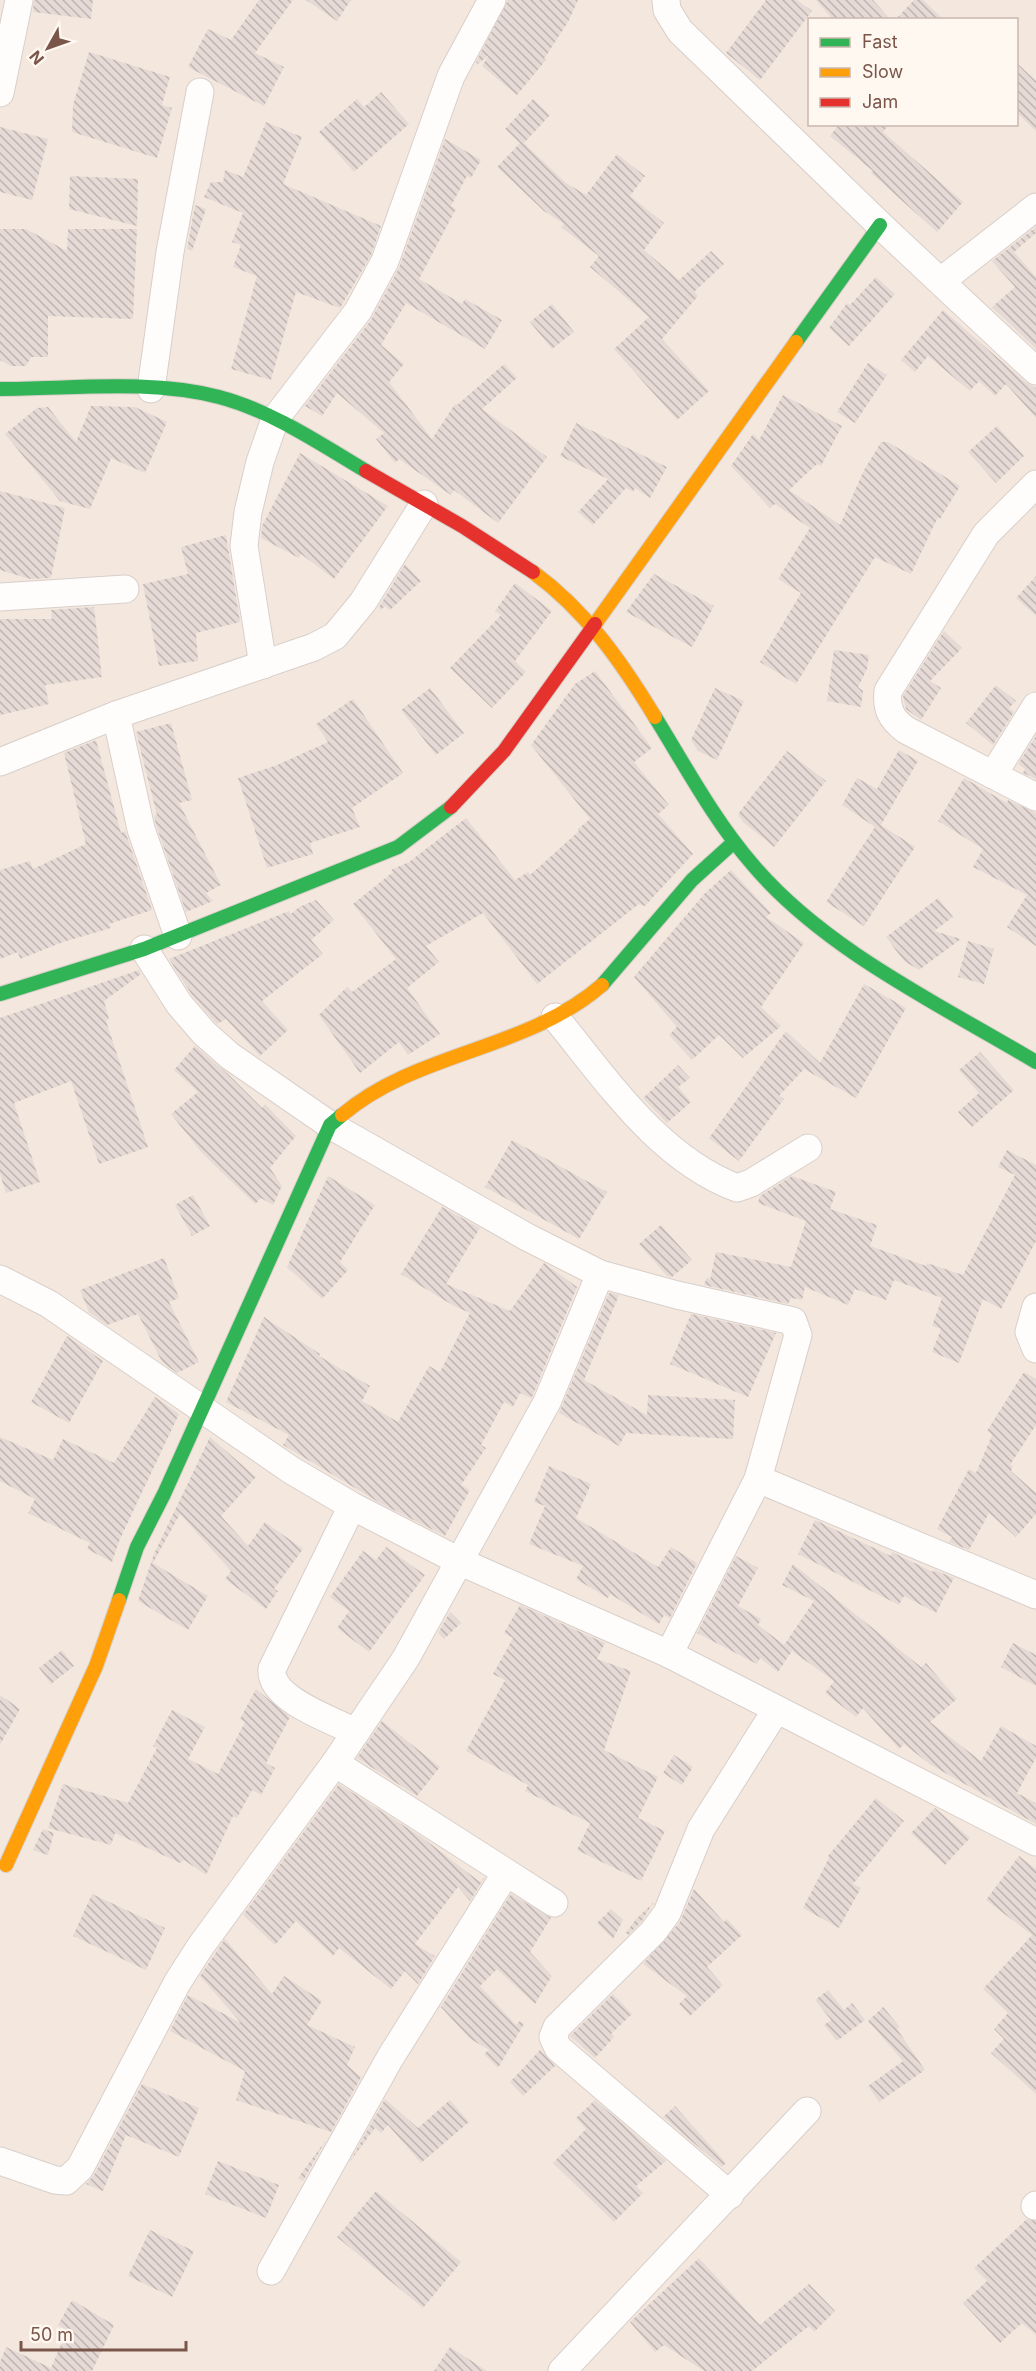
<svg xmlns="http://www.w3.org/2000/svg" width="1036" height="2371" viewBox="0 0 1036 2371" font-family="Inter,sans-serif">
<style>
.residential{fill:#f4e8de;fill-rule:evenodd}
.building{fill:url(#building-back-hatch)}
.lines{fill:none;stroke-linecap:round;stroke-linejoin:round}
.street-casing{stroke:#d8cfca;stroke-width:29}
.fast-casing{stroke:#d8cfca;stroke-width:16}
.slow-casing{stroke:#d8cfca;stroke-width:16}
.jam-casing{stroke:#d8cfca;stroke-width:16}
.street{stroke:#fefdfc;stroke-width:27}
.fast{stroke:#30b455;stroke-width:14}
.slow{stroke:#ff9f0a;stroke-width:14}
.jam{stroke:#e5322d;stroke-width:14}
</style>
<defs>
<pattern id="building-back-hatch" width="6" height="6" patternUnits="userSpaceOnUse" patternTransform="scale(1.5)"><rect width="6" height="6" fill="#e5dad5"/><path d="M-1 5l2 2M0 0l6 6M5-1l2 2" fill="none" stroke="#bfb4af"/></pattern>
</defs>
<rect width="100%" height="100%" fill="#f8f3ee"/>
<path class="residential" d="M 0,0 L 1036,0 L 1036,2371 L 0,2371 ZM 810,20 L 1016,20 L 1016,124 L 810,124 Z"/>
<g class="building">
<path d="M 34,0 L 93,0 L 91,19 L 33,12 Z"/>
<path d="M 259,0 L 293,0 L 255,53 L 284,67 L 264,106 L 188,67 L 208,29 L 231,40 Z"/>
<path d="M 306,0 L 351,0 L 337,21 Z"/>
<path d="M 508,0 L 578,0 L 568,22 L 544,59 L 546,60 L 517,95 L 482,66 L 489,55 L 478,64 L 476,62 Z"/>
<path d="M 766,0 L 797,0 L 812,11 L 760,80 L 726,53 Z"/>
<path d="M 816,0 L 873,0 L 891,20 L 833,20 Z"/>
<path d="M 914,0 L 923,0 L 944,20 L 895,20 Z"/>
<path d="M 89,52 L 170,77 L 162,105 L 172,108 L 157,158 L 72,132 L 73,105 Z"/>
<path d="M 1017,63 L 1036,81 L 1036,131 L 1017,113 Z"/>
<path d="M 381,92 L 409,124 L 354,172 L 319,132 L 357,99 L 364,107 Z"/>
<path d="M 533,99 L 550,115 L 524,143 L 566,183 L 586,195 L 617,154 L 645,176 L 630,196 L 664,223 L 644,250 L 679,280 L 711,251 L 724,264 L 694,292 L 698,296 L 662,339 L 709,391 L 677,420 L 614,349 L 649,317 L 590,267 L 599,256 L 561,227 L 564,224 L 544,211 L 497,167 L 520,143 L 505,129 Z"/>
<path d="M 266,122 L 302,137 L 283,184 L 381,226 L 371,255 L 340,308 L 296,292 L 271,380 L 231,369 L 257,276 L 233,267 L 241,245 L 232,242 L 243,213 L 204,197 L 211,182 L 223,182 L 225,170 L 243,177 Z"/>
<path d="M 839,124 L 889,124 L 883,132 L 963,202 L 937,232 L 871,173 L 873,171 L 830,136 Z"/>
<path d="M 0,127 L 48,139 L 32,200 L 0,192 Z"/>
<path d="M 445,139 L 481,160 L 471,178 L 467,176 L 451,206 L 456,209 L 419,279 L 462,304 L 465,299 L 502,320 L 485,349 L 406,303 L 381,345 L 404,364 L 389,382 L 432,439 L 455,404 L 457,405 L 504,364 L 517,378 L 482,409 L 547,457 L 498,523 L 454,490 L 451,495 L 399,459 L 395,463 L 376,439 L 384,433 L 337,393 L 322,416 L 305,406 L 371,320 L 399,268 Z"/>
<path d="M 70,176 L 138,179 L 137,226 L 69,209 Z"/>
<path d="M 195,205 L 206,209 L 192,251 L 187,249 Z"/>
<path d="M 1036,227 L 1036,233 L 1014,252 L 1036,277 L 1036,349 L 992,307 L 1015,287 L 992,261 Z"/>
<path d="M 0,229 L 26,229 L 67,251 L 68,229 L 137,229 L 133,319 L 48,316 L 48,357 L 31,357 L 26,366 L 11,366 L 0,360 Z"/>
<path d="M 876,277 L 895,294 L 849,346 L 829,328 L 847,303 L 850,305 Z"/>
<path d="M 552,304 L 574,332 L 552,349 L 530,322 Z"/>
<path d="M 943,310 L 1025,382 L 1036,388 L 1036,418 L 1006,384 L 995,396 L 979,381 L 970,391 L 928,356 L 915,372 L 901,360 Z"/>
<path d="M 868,363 L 887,375 L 855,423 L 837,412 Z"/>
<path d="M 783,395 L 842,426 L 821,466 L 817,464 L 789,490 L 840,525 L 863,472 L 881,442 L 888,442 L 960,486 L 940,519 L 938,517 L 911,574 L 875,557 L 796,684 L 760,662 L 801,593 L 778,579 L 810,528 L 775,504 L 770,508 L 731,466 L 753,434 L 759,440 Z"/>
<path d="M 91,406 L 135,407 L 167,422 L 145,473 L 111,458 L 90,509 L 60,501 L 5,434 L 37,408 L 48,407 L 76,442 Z"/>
<path d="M 576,423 L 667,467 L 650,498 L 635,488 L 633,492 L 626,488 L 593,525 L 578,512 L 608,479 L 560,456 Z"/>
<path d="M 997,426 L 1024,456 L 996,483 L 968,452 Z"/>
<path d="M 300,453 L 388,506 L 334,579 L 301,554 L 299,558 L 261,538 L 262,526 Z"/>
<path d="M 0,491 L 65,508 L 51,578 L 30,579 L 0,570 Z"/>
<path d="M 226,535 L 240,622 L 196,633 L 198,661 L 159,666 L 143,584 L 188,574 L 181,547 Z"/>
<path d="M 405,564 L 421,581 L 390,610 L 385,606 L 381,610 L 379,607 Z"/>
<path d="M 654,574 L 714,606 L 692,647 L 626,612 Z"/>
<path d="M 1036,576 L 1036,616 L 1016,598 Z"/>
<path d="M 515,583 L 552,611 L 515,661 L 526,672 L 492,708 L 450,668 L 501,615 L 495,611 Z"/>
<path d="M 94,607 L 102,677 L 45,685 L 49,704 L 0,715 L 0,619 L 52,619 L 51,610 Z"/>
<path d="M 944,631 L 962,648 L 930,681 L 941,688 L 921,720 L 906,709 L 903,696 Z"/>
<path d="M 834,650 L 869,655 L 867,669 L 858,687 L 863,691 L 861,707 L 827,701 Z"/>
<path d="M 595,671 L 652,748 L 634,762 L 669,805 L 658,814 L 693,854 L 645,906 L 639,904 L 537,984 L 483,913 L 426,946 L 439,962 L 407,988 L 440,1034 L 408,1055 L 399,1042 L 360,1073 L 319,1015 L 347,987 L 352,992 L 396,959 L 353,904 L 393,872 L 391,870 L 409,862 L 466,818 L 515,880 L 528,872 L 530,875 L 579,831 L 578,829 L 590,819 L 531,745 L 575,684 Z"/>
<path d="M 996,685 L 1016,701 L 1009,708 L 1014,712 L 993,745 L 966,723 Z"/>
<path d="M 430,688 L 464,733 L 436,755 L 401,710 Z"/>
<path d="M 715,688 L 744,701 L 717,760 L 698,751 L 691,740 Z"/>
<path d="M 353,699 L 403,773 L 352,808 L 360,827 L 310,843 L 313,854 L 267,868 L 238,778 L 277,765 L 328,742 L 316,724 Z"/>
<path d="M 171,723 L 192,800 L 179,803 L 221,885 L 206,893 L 213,901 L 186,912 L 156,825 L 154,816 L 157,815 L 136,732 Z"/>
<path d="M 1036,736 L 1036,779 L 1023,773 L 1025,769 L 1018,764 Z"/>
<path d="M 96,740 L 121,833 L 125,831 L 152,910 L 109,924 L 111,928 L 63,942 L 20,959 L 18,952 L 0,959 L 0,870 L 30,861 L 33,869 L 86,844 L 64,753 Z"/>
<path d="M 899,750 L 918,761 L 881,825 L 915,847 L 864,926 L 826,902 L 875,827 L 842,805 L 857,778 L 877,789 Z"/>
<path d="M 787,751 L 826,781 L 774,847 L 743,822 L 738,814 Z"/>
<path d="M 964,778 L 1007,803 L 1008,800 L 1036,813 L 1036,946 L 1007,927 L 1027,895 L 973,867 L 983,849 L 938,821 Z"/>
<path d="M 731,870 L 771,913 L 766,917 L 804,943 L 761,1007 L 781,1026 L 743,1058 L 719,1035 L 692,1060 L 669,1035 L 677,1027 L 634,977 L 705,893 Z"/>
<path d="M 938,898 L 953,917 L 934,931 L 961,939 L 919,970 L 904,961 L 886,937 Z"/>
<path d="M 316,900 L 334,920 L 311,940 L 323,954 L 262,1001 L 288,1030 L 260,1056 L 226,1019 L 217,1024 L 215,1022 L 192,995 L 169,959 L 289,911 L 291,914 L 299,907 Z"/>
<path d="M 968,941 L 994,949 L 984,984 L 958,977 Z"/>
<path d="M 139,970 L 141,974 L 104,1001 L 109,1019 L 106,1021 L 148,1147 L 99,1164 L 71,1081 L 14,1103 L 40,1182 L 6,1193 L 0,1174 L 0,1018 Z"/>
<path d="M 864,984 L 906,1008 L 856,1098 L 804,1069 L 779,1096 L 784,1099 L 739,1161 L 709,1138 L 786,1031 L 820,1063 Z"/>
<path d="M 195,1046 L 228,1074 L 262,1108 L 265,1104 L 296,1136 L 270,1168 L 282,1186 L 273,1205 L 261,1198 L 255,1204 L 202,1153 L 171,1114 L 198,1092 L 174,1070 Z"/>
<path d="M 980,1052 L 1014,1090 L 972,1127 L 958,1112 L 979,1093 L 959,1070 Z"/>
<path d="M 678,1065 L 690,1078 L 678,1087 L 691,1102 L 667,1123 L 643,1098 Z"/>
<path d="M 512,1140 L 607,1192 L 579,1239 L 485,1187 Z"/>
<path d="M 1007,1150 L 1036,1165 L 1036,1241 L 1001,1309 L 983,1299 L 959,1363 L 932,1352 L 941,1329 L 932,1326 L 942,1298 L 894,1280 L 886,1300 L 855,1289 L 848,1305 L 805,1287 L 802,1300 L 791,1298 L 788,1304 L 704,1285 L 707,1277 L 710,1280 L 716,1252 L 791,1267 L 806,1221 L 758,1203 L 760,1196 L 792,1176 L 836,1192 L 830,1209 L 877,1225 L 870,1246 L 926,1266 L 927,1263 L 963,1275 L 1015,1175 L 998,1167 Z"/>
<path d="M 328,1176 L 375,1205 L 340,1262 L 348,1270 L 322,1299 L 287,1267 Z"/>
<path d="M 193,1195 L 210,1226 L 192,1236 L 175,1205 Z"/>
<path d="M 442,1207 L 480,1228 L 446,1284 L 510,1311 L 544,1263 L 577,1287 L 533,1395 L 531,1398 L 520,1393 L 513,1407 L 504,1402 L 481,1445 L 486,1448 L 461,1485 L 470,1490 L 445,1536 L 380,1503 L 283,1445 L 289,1435 L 226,1402 L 264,1317 L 320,1354 L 319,1356 L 370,1386 L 362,1401 L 398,1422 L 429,1366 L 440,1372 L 470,1313 L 454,1306 L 401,1274 Z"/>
<path d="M 661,1225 L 692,1260 L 672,1277 L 667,1276 L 639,1244 Z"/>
<path d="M 164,1258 L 179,1298 L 169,1302 L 199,1362 L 177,1373 L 162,1362 L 138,1314 L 107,1325 L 89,1312 L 80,1290 Z"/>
<path d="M 609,1293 L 619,1295 L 584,1380 L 647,1415 L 648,1395 L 735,1400 L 733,1439 L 626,1433 L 619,1446 L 559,1413 Z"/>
<path d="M 691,1314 L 776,1333 L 748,1397 L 670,1364 Z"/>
<path d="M 67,1336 L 103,1361 L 69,1423 L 31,1402 Z"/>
<path d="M 1024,1372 L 1036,1379 L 1036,1425 L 1010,1465 L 1013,1466 L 1011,1471 L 1036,1493 L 1036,1514 L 1016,1537 L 989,1513 L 969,1550 L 949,1542 L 952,1537 L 937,1529 L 969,1469 L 976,1473 L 992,1435 L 987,1431 Z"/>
<path d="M 155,1397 L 179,1414 L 120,1539 L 112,1562 L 87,1549 L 90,1543 L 28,1513 L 35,1499 L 0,1481 L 0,1437 L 53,1460 L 63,1439 L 114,1463 Z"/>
<path d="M 210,1437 L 256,1477 L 221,1516 L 248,1546 L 265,1522 L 303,1549 L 274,1589 L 278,1591 L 266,1609 L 225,1579 L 231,1571 L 180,1514 L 153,1563 L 208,1596 L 188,1630 L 138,1601 L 154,1554 Z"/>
<path d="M 549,1466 L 591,1484 L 576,1518 L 658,1567 L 671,1547 L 697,1563 L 670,1618 L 664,1615 L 659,1624 L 610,1594 L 608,1598 L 576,1579 L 583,1566 L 529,1544 L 545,1506 L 534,1502 Z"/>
<path d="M 815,1520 L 891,1556 L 892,1552 L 933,1572 L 934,1570 L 954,1578 L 936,1613 L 904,1596 L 899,1605 L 798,1554 Z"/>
<path d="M 386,1547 L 425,1575 L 369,1652 L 337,1628 L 349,1611 L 330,1597 L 363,1551 L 376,1560 Z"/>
<path d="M 736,1556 L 758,1568 L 738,1606 L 761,1619 L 758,1625 L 784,1645 L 814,1601 L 782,1585 L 793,1564 L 921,1667 L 926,1663 L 957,1699 L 930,1722 L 981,1761 L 1001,1726 L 1036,1746 L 1036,1758 L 1017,1793 L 1036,1803 L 1036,1824 L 931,1765 L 904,1744 L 899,1749 L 863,1708 L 856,1717 L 825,1693 L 834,1681 L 792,1651 L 778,1672 L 760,1658 L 757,1664 L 697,1633 Z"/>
<path d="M 520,1605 L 605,1643 L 597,1659 L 631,1671 L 604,1750 L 658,1777 L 638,1818 L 665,1831 L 641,1881 L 577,1850 L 590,1823 L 525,1791 L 528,1785 L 466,1751 L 505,1680 L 493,1674 L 513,1638 L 504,1633 Z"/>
<path d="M 450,1612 L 461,1623 L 444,1639 L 438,1633 Z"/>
<path d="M 1013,1643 L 1036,1655 L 1036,1686 L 1001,1667 Z"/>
<path d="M 62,1650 L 74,1666 L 51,1684 L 39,1668 Z"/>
<path d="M 256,1689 L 290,1717 L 266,1763 L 275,1768 L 261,1795 L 252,1790 L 237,1818 L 233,1816 L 206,1875 L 184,1860 L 180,1863 L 115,1833 L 111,1845 L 48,1828 L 63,1784 L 128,1803 L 157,1748 L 153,1746 L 172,1710 L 205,1727 L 188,1759 L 218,1774 L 245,1722 L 240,1719 Z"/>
<path d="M 0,1695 L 20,1709 L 0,1745 Z"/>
<path d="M 382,1721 L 440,1767 L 417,1796 L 357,1758 Z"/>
<path d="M 674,1755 L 693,1767 L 682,1785 L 663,1773 Z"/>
<path d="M 339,1784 L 423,1838 L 480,1882 L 485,1877 L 470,1901 L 458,1887 L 415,1944 L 435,1956 L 418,1984 L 405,1971 L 391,1989 L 339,1948 L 333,1956 L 296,1921 L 275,1945 L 243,1915 Z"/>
<path d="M 876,1798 L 904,1821 L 853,1884 L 861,1888 L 839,1928 L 803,1908 L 829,1858 L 828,1856 Z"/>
<path d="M 935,1808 L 970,1838 L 945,1865 L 911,1833 Z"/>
<path d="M 43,1829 L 54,1833 L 48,1855 L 33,1850 Z"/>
<path d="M 1019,1856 L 1036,1869 L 1036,2094 L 991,2053 L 1004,2039 L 994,2029 L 1008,2013 L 983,1989 L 1032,1935 L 986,1900 Z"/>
<path d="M 694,1889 L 724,1922 L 727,1919 L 742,1935 L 707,1967 L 723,1985 L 690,2016 L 679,2004 L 687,1996 L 643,1964 L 680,1922 Z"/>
<path d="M 92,1894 L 165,1928 L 146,1970 L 73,1936 Z"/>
<path d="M 511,1894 L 551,1918 L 530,1952 L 552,1976 L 535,2004 L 497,1969 L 480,1986 L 516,2025 L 520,2021 L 524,2024 L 498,2068 L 484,2054 L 489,2050 L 469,2038 L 441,2007 Z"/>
<path d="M 654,1902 L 641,1922 L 628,1935 L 626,1933 L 636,1919 Z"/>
<path d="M 611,1909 L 623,1920 L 613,1939 L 597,1923 Z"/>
<path d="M 225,1939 L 272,1994 L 284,1976 L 322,2001 L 307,2025 L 355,2047 L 347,2065 L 361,2077 L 331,2132 L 236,2100 L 245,2071 L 170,2031 L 188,1995 L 241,2023 L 200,1976 Z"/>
<path d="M 828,1990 L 844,2010 L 852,2003 L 865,2020 L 837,2041 L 824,2025 L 831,2020 L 815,2000 Z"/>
<path d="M 613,1994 L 632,2014 L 611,2034 L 614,2037 L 595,2058 L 570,2036 Z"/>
<path d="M 883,2007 L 900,2027 L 897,2029 L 925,2070 L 879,2102 L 868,2086 L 903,2061 L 868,2021 Z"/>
<path d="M 540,2050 L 555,2066 L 523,2096 L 510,2082 Z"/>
<path d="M 142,2084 L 199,2108 L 179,2157 L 126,2135 L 103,2191 L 86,2184 L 94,2175 Z"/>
<path d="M 385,2099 L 418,2128 L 450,2100 L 469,2122 L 421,2163 L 388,2125 L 381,2133 L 375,2128 L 349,2163 Z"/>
<path d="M 595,2100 L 666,2161 L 636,2186 L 643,2193 L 614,2222 L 553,2163 L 586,2129 L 576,2118 Z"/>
<path d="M 675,2106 L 726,2163 L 722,2167 L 663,2117 Z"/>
<path d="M 326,2140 L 303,2181 L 298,2178 Z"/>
<path d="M 218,2161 L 279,2185 L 266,2218 L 205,2194 Z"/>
<path d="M 376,2191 L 461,2262 L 423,2308 L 337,2237 Z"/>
<path d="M 1027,2219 L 1036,2221 L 1036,2335 L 1022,2323 L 1000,2343 L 963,2303 L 987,2281 L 974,2268 Z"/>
<path d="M 150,2230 L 194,2251 L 172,2297 L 128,2276 Z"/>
<path d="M 699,2258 L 760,2325 L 809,2284 L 835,2311 L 814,2332 L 809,2326 L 752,2371 L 704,2371 L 664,2345 L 655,2352 L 630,2322 Z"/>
<path d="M 72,2300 L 114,2325 L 92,2371 L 0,2371 L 0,2362 L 6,2347 L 51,2368 L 67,2331 L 58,2325 Z"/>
<path d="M 450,2347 L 487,2371 L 434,2371 Z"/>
</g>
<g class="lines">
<g class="street-casing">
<g id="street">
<path d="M 666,0 L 667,10 L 680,31 L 880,225 L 1036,371"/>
<path d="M 0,93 L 19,0"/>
<path d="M 941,281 L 1036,207"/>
<path d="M 151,389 L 170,252 L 200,92"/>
<path d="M 1036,484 L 986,534 L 888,691 C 886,709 891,719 906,730 L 1036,797"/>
<path d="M 0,597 L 125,589"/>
<path d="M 263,665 L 244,546 L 248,512 L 260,462 L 275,419 L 358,311 L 385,261 L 451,76 L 492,0"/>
<path d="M 116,715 L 141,829 L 178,936"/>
<path d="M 0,762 L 116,715 L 314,647 L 335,636 L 363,602 L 424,504"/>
<path d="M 993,775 L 1036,706"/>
<path d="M 144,949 L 179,1004 L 204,1033 L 230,1056 L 330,1125 L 527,1237 L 600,1274 L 677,1295 L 793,1321 L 798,1335 L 758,1479 L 669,1654"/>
<path d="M 555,1017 C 607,1080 658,1158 737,1188 L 751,1183 L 808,1148"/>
<path d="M 0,1279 L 49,1304 L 291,1470 L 352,1506 L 461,1562 L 669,1654 L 1036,1842"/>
<path d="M 1036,1307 L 1029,1332 L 1036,1349"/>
<path d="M 758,1479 L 1036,1595"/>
<path d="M 352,1506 L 272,1669 C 269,1699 332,1720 356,1732"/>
<path d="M 335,1763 L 554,1903"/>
<path d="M 0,2161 L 55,2180 L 66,2181 L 80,2168 L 177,1983 L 200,1947 L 335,1763 L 406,1658 L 547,1402 L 600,1274"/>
<path d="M 730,2195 L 558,2048 L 553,2037 L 557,2027 L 653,1932 L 667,1913 L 701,1829 L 776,1710"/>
<path d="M 1035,2206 L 1036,2205"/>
<path d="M 271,2271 L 390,2058 L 506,1873"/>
<path d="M 562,2371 L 807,2111"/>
</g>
</g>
<g class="fast-casing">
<g id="fast">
<path d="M 796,342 L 880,225"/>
<path d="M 0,389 C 72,389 149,379 219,397 C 272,411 319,443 366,471"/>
<path d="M 655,717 C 686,767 714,820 753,865 C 825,950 941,1005 1036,1062"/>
<path d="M 602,985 L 692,880 L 734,842"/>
<path d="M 0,994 L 144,949 L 398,847 L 451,807"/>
<path d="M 119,1600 L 137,1547 L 164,1494 L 330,1125 L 342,1115"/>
</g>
</g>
<g class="slow-casing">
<g id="slow">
<path d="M 533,572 C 586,611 621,661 655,717"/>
<path d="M 595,624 L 796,342"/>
<path d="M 342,1115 C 417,1051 526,1051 602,985"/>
<path d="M 6,1865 L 96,1666 L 119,1600"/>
</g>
</g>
<g class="jam-casing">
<g id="jam">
<path d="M 366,471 L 462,526 L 533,572"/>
<path d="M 451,807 L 504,751 L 595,624"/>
</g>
</g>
<use href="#street" class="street"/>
<use href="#fast" class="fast"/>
<use href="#slow" class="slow"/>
<use href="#jam" class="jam"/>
</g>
<rect x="808" y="18" width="210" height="108" fill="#fff8f1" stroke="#cab7ae" stroke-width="1.5"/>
<rect x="820" y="38" width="30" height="9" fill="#30b455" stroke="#cab7ae" stroke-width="1.5"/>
<text x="862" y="48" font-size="18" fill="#7a564a">Fast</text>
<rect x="820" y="68" width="30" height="9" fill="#ff9f0a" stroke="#cab7ae" stroke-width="1.5"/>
<text x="862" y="78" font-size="18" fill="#7a564a">Slow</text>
<rect x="820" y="98" width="30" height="9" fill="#e5322d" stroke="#cab7ae" stroke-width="1.5"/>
<text x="862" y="108" font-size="18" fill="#7a564a">Jam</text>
<g transform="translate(48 48) rotate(230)" stroke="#fff8f1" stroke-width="4.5" paint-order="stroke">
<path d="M0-4.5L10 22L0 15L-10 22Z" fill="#7a564a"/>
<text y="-9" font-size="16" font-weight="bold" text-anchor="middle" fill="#7a564a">N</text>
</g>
<path d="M21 2341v9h165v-9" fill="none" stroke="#7a564a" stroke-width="3"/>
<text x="30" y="2341" font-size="18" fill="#7a564a" stroke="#fff8f1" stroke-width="4.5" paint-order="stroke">50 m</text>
</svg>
